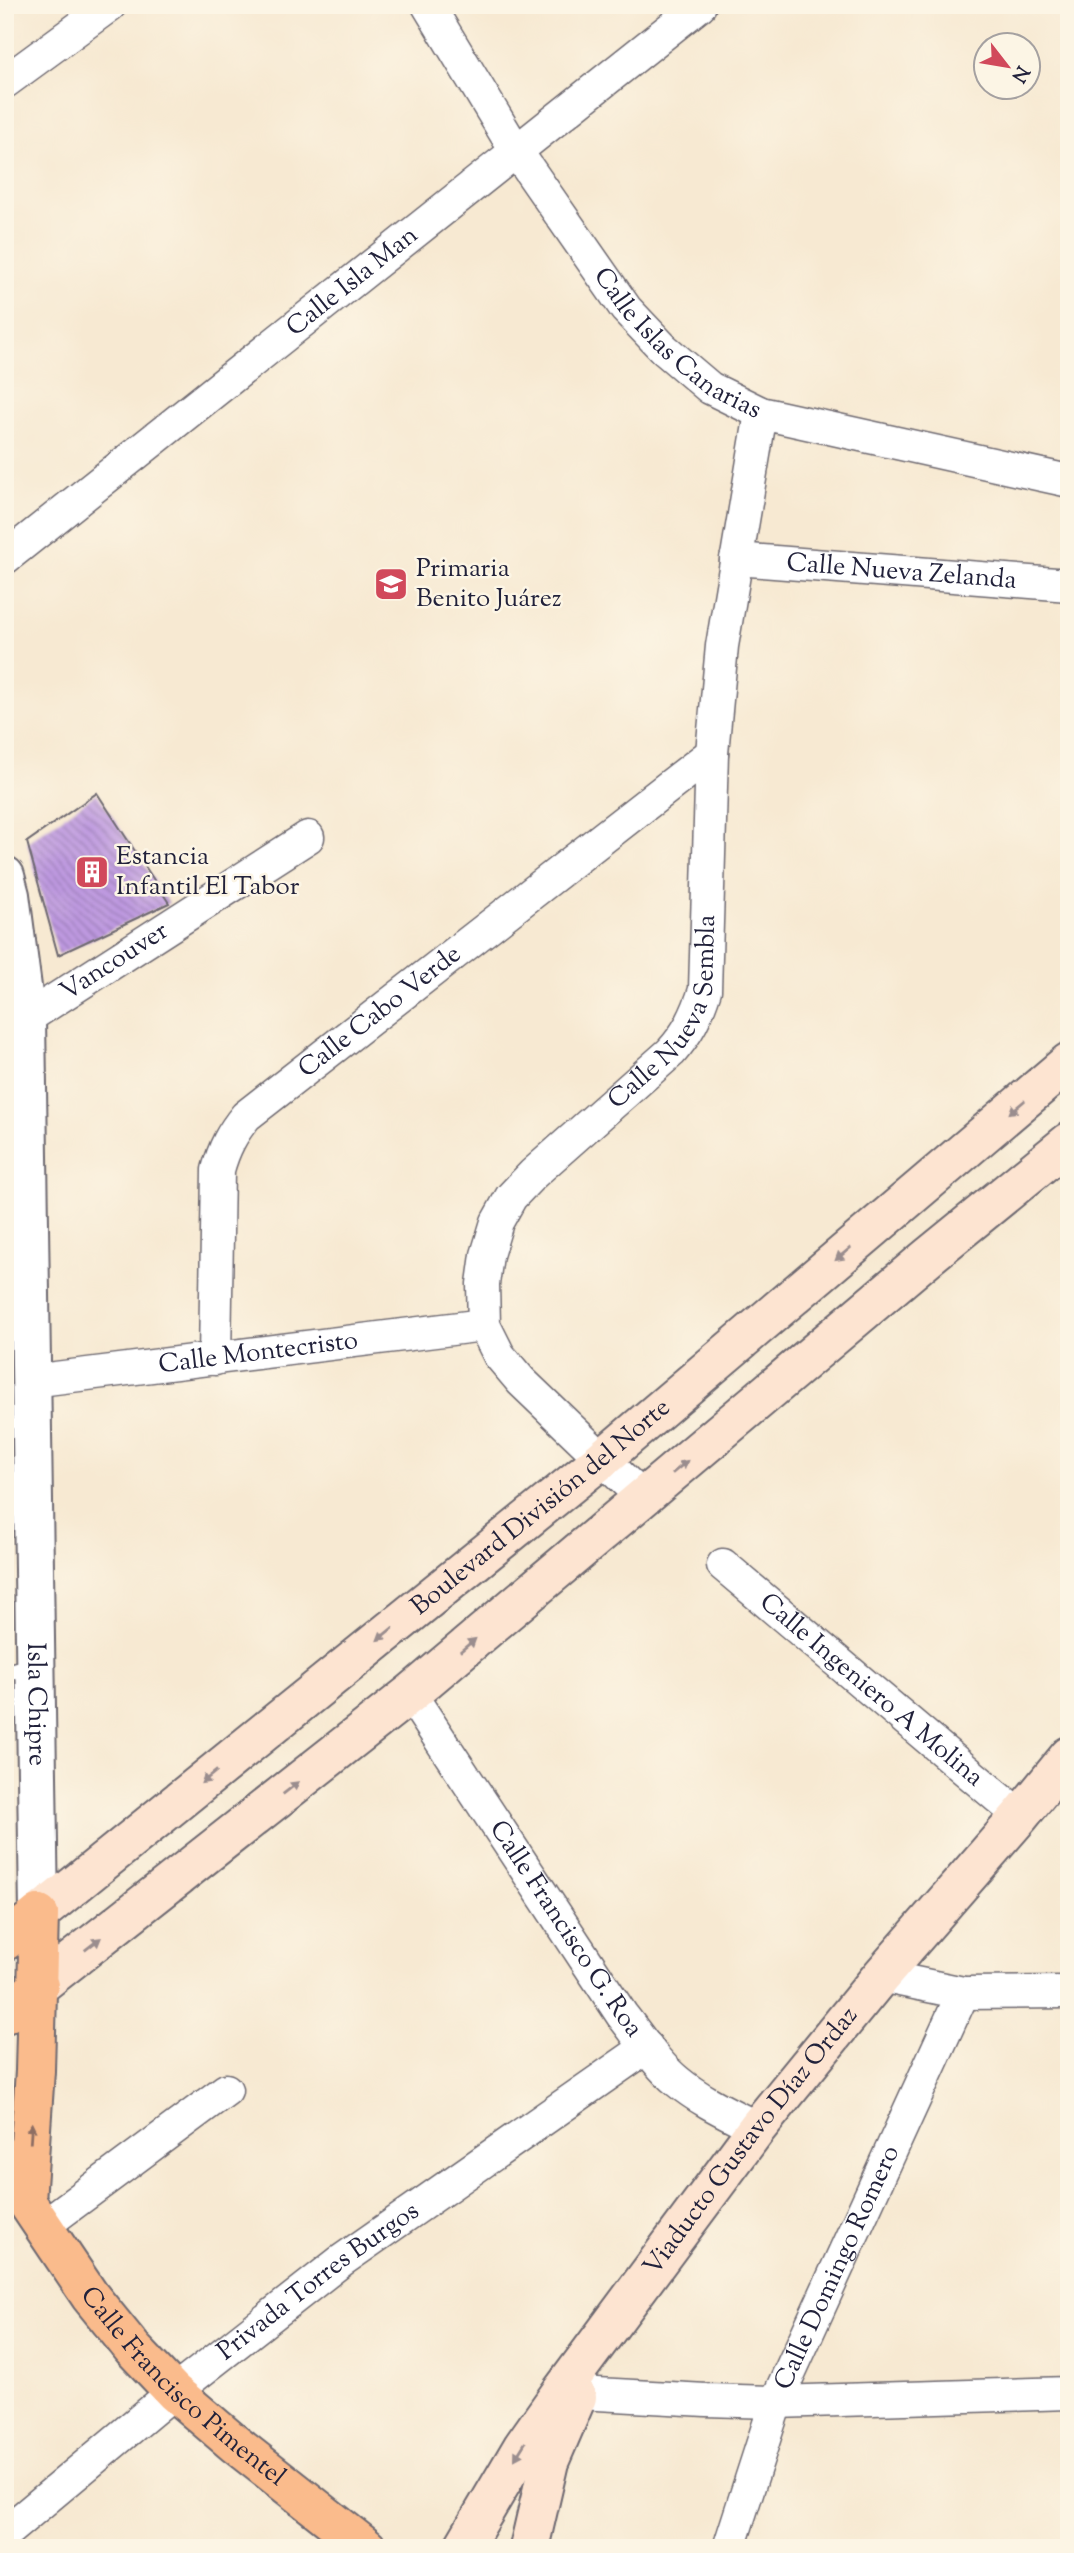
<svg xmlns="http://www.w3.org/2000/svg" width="1074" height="2553" viewBox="0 0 1074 2553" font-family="'Sorts Mill Goudy',serif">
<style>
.building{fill:url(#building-back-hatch)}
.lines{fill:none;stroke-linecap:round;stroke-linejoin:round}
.service-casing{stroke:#6d6870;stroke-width:19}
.minor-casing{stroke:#6d6870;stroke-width:35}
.tertiary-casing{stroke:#6d6870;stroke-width:42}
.secondary-casing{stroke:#6d6870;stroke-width:42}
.primary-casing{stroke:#6d6870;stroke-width:42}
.service{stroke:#fff;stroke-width:16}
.minor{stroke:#fff;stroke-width:32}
.tertiary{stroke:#fff;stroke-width:38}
.secondary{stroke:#fde4d1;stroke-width:38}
.primary{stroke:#fabb8c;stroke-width:38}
.oneway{fill:#9a8d8e}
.oneway2{fill:#8e6e64}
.labels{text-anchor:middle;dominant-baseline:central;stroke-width:5;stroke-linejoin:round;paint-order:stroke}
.street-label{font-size:26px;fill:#22223b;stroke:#fcf5e5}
.poi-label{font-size:26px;fill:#22223b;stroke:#fcf5e5;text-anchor:start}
</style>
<defs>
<pattern id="building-back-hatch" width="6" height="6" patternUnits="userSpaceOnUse" patternTransform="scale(1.75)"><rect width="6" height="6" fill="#be99e0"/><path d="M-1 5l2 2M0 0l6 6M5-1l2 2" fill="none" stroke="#9a7cb7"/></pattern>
</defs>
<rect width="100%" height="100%" fill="#fcf5e5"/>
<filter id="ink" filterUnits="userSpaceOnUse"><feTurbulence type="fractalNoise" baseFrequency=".0143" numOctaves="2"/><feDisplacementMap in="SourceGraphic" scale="14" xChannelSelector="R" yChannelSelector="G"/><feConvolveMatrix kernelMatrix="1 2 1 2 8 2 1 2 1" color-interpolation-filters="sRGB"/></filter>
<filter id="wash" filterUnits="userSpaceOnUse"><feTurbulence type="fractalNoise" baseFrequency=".00686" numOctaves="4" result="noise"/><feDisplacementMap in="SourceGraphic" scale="28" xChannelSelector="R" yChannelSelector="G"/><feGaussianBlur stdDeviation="1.57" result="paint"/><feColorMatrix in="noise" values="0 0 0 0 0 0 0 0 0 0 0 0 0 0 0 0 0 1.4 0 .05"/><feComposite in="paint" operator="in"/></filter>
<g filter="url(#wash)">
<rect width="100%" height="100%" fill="#f7e9d2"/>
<g id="blocks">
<path class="building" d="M 97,793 L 169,903 L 58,955 L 27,842 Z"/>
</g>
</g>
<g filter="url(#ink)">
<use href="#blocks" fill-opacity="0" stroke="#6d6870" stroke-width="2"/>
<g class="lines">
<g class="service-casing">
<path id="service" d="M 5,1673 L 36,1665"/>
</g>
<g class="minor-casing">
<g id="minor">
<path id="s1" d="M 428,5 L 516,151 L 626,309 L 664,349 L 710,388 L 761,413 L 1069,481"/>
<path d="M 5,82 L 110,5"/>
<path id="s2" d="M 5,558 L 700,5"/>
<path id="s3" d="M 736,559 L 1069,585"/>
<path id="s4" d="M 5,1032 L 308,837"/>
<path id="s5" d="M 215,1359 L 218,1170 C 224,1148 232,1133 246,1116 L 712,753"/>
<path id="s6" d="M 31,1381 L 484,1325"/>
<path id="s7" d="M 643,1498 L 521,1381 L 499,1355 L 484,1325 L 483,1284 L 487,1255 L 497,1222 L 511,1197 L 533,1174 L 671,1052 C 688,1033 697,1015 705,990 L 712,753 L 722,646 L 761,413"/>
<path d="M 5,1503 L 34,1492"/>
<path id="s8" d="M 723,1565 L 1020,1816"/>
<path id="s9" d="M 410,1694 L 622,2015 C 639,2036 656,2064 677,2081 C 701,2101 730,2114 757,2128"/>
<path d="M 881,1976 L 963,1993 L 1069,1992"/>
<path d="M 43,2226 L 226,2090"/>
<path d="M 561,2392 L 706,2400 L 776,2402 L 1069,2393"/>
<path id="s10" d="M 5,2533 L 174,2392 L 341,2261 L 647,2047"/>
<path id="s11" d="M 729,2548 L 776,2402 L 963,1993"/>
</g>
</g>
<g class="tertiary-casing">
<g id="tertiary">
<path id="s12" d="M 5,876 L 10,895 L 26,1018 L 39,1914"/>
</g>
</g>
<g class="secondary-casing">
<g id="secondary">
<path id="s13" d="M 39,1914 L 602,1459 L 1069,1062"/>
<path d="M 39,1986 L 410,1694 L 928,1257 L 1069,1142"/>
<path id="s14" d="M 463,2548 L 523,2446 L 561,2392 L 757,2128 L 881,1976 L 1020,1816 L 1069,1756"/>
<path d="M 529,2548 L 549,2462 L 577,2397"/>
</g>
</g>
<g class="primary-casing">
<g id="primary">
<path d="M 5,1941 L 39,1914"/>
<path d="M 5,2014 L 39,1986"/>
<path id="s15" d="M 5,2187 L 26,2201 L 90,2296 L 133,2349 L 174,2392 L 235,2444 L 367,2548"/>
<path d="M 26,2201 L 35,2071 L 39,1914"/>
</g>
</g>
<use href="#service" class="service"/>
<use href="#minor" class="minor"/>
<use href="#tertiary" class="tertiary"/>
<use href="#secondary" class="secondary"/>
<use href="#primary" class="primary"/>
</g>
<defs><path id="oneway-solid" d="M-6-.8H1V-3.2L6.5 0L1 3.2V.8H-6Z" transform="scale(1.75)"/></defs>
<g class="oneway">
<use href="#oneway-solid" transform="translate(1017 1107) rotate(140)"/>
<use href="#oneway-solid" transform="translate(843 1254) rotate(140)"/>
<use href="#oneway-solid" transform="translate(680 1467) rotate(-40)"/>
<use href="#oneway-solid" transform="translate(385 1634) rotate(141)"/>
<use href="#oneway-solid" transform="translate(468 1645) rotate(-40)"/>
<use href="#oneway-solid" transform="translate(209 1777) rotate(141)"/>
<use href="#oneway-solid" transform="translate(291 1788) rotate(-38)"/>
<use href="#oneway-solid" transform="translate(93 1944) rotate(-38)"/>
<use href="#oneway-solid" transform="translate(520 2451) rotate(122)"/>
</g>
<use class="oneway2" href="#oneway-solid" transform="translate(31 2133) rotate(-86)"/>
</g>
<defs>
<g id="school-square" transform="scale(1.75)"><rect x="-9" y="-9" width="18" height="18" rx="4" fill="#d1495b" stroke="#fcf5e5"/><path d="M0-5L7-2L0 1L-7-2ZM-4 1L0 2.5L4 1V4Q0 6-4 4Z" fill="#fff"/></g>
<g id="building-square" transform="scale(1.75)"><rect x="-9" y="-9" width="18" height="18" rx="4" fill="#d1495b" stroke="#fcf5e5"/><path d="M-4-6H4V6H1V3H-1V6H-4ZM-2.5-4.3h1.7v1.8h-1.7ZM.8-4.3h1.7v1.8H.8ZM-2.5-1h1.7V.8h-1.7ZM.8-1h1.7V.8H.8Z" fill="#fff"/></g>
</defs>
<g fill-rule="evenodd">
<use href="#school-square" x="391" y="584"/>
<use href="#building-square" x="92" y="872"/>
</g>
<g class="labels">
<g class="street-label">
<text stroke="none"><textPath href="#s2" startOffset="444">Calle Isla Man</textPath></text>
<text stroke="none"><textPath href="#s1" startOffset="425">Calle Islas Canarias</textPath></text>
<text stroke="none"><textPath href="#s3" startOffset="166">Calle Nueva Zelanda</textPath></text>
<text stroke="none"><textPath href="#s4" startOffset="130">Vancouver</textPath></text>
<text stroke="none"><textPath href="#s7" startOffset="620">Calle Nueva Sembla</textPath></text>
<text stroke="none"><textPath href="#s5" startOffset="420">Calle Cabo Verde</textPath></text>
<text stroke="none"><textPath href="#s6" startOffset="229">Calle Montecristo</textPath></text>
<text stroke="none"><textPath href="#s13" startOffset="646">Boulevard División del Norte</textPath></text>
<text stroke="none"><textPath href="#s8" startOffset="194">Calle Ingeniero A Molina</textPath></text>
<text stroke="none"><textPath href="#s12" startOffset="830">Isla Chipre</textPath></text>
<text stroke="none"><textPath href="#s9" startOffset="282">Calle Francisco G. Roa</textPath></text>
<text stroke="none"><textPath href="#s14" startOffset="499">Viaducto Gustavo Díaz Ordaz</textPath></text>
<text stroke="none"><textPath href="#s11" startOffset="301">Calle Domingo Romero</textPath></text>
<text stroke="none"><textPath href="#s10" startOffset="402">Privada Torres Burgos</textPath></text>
<text stroke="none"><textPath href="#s15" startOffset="270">Calle Francisco Pimentel</textPath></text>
</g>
<g class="poi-label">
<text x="416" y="569">Primaria<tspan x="416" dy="30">Benito Juárez</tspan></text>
<text x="116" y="857">Estancia<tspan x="116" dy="30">Infantil El Tabor</tspan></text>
</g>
</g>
<rect width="1074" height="2553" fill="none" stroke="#fcf5e5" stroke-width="28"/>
<g transform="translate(1007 66) rotate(121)"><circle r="33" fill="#fcf5e5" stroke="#a5a1a1" stroke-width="2"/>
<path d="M0-5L12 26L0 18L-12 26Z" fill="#d1495b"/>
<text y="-10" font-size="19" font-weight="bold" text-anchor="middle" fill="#22223b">N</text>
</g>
</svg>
